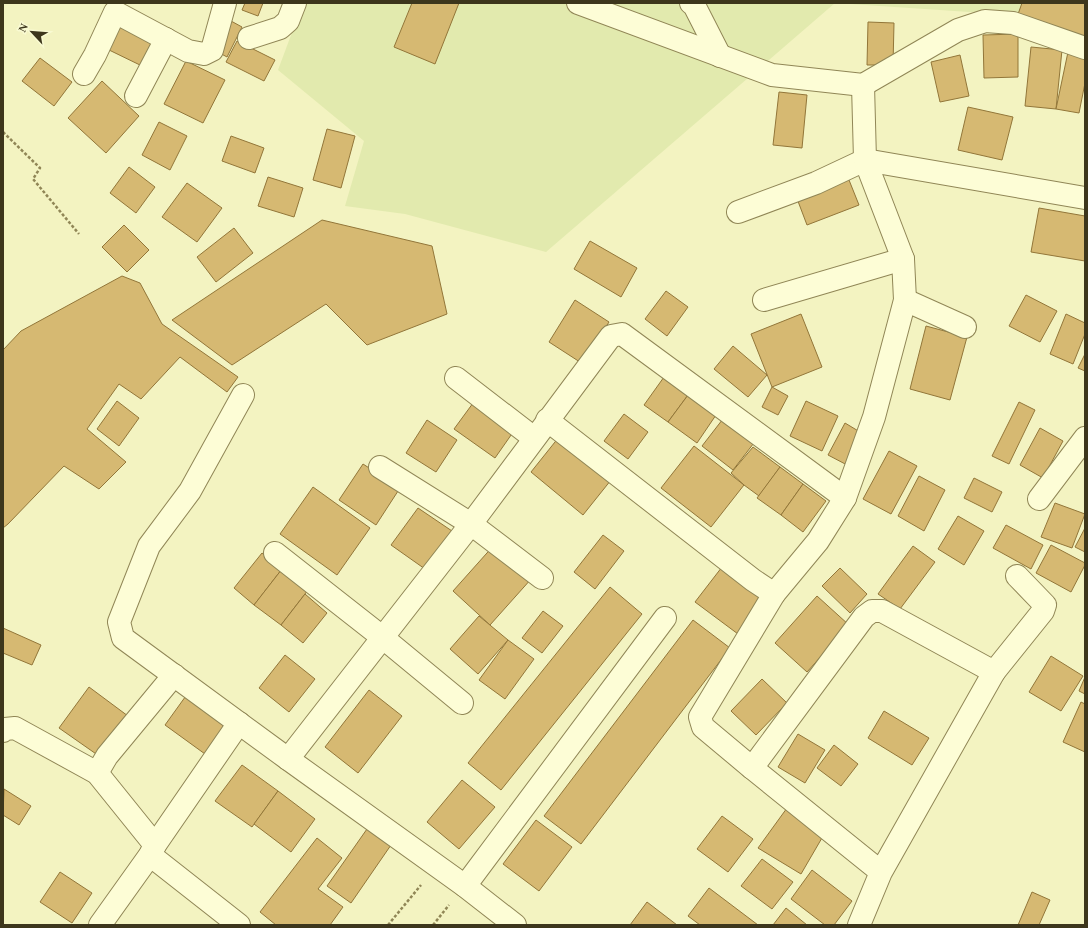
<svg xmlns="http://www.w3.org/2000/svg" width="1088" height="928" viewBox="0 0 1088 928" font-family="Georgia,serif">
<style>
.farmland{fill:#e2eaae}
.building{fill:#d6b972;stroke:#927639}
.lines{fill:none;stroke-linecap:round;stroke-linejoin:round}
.street-casing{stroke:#908656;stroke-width:24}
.path{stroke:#908656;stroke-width:2.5;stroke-dasharray:3 2;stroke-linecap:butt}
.street{stroke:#fdfdd6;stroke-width:22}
</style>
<rect width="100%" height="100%" fill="#f3f3c1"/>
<path class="farmland" d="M 303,3 L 1085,3 L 1029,16 L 835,3 L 546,252 L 405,214 L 345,206 L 364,141 L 278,70 Z"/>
<g class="building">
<path d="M 245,3 L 263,3 L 258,16 L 242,10 Z"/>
<path d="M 412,3 L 459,3 L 435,64 L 394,47 Z"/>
<path d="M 1022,3 L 1085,3 L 1085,43 L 1017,17 Z"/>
<path d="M 122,20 L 156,38 L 142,66 L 107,49 Z"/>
<path d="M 231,21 L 242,27 L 227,57 L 216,51 Z"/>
<path d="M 868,22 L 894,23 L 893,65 L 867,65 Z"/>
<path d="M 1018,34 L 1018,77 L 984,78 L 983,35 Z"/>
<path d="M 237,41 L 275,60 L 264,81 L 226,62 Z"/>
<path d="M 1031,47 L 1062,50 L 1056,109 L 1025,106 Z"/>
<path d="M 1068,52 L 1085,55 L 1085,83 L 1079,113 L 1056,109 Z"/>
<path d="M 960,55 L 969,96 L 940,102 L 931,62 Z"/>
<path d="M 40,58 L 72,82 L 54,106 L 22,81 Z"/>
<path d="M 186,61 L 225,80 L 203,123 L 164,104 Z"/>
<path d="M 102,81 L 139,116 L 106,153 L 68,118 Z"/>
<path d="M 779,92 L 807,95 L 802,148 L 773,145 Z"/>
<path d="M 968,107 L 1013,117 L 1002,160 L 958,150 Z"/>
<path d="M 159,122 L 187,136 L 170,170 L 142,155 Z"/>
<path d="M 327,129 L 355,136 L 341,188 L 313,180 Z"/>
<path d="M 231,136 L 264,148 L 255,173 L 222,161 Z"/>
<path d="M 129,167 L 155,187 L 136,213 L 110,193 Z"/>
<path d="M 847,175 L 859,205 L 807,225 L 796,196 Z"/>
<path d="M 268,177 L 303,188 L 294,217 L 258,206 Z"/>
<path d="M 187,183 L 222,208 L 197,242 L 162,217 Z"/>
<path d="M 1039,208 L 1085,216 L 1085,261 L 1031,252 Z"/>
<path d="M 322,220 L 432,246 L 447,314 L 367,345 L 326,304 L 232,365 L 172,320 Z"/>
<path d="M 124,225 L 149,250 L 127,272 L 102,247 Z"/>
<path d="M 234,228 L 253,253 L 216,282 L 197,257 Z"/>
<path d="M 590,241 L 637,268 L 621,297 L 574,269 Z"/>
<path d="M 122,276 L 140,283 L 162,324 L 238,377 L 227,392 L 180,357 L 141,399 L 119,384 L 87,429 L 126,462 L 99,489 L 64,466 L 8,524 L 3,528 L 3,350 L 21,331 Z"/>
<path d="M 666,291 L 688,307 L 667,336 L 645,319 Z"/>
<path d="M 1026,295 L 1057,311 L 1040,342 L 1009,326 Z"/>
<path d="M 575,300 L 609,322 L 583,364 L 549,342 Z"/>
<path d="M 801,314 L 822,367 L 772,387 L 751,334 Z"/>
<path d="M 1066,314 L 1085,323 L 1085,334 L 1073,364 L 1050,354 Z"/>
<path d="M 926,326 L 967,337 L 950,400 L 910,389 Z"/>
<path d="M 733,346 L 767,375 L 748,397 L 714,369 Z"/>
<path d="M 1085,354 L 1085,371 L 1078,368 Z"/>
<path d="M 664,377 L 688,395 L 668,422 L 644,405 Z"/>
<path d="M 772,387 L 788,396 L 778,415 L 762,407 Z"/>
<path d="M 688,395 L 716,415 L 697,443 L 668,422 Z"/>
<path d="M 476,399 L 516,428 L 495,458 L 454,429 Z"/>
<path d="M 117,401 L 139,418 L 119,446 L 97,429 Z"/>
<path d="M 806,401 L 838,416 L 822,451 L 790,436 Z"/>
<path d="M 1019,402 L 1035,410 L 1009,464 L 992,456 Z"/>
<path d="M 624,414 L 648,432 L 628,459 L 604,441 Z"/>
<path d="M 726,415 L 757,439 L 733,470 L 702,446 Z"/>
<path d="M 427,420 L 457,440 L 436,472 L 406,453 Z"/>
<path d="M 845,423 L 865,435 L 849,466 L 828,455 Z"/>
<path d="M 1040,428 L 1063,441 L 1043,478 L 1020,465 Z"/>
<path d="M 559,437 L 611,480 L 583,515 L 531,472 Z"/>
<path d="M 694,446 L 744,485 L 711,527 L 661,488 Z"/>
<path d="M 753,447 L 780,467 L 759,496 L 744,485 L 731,473 Z"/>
<path d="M 889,451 L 917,466 L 891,514 L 863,499 Z"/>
<path d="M 363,464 L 400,488 L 376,525 L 339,500 Z"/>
<path d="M 780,467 L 803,484 L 781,515 L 757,498 Z"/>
<path d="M 919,476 L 945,490 L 924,531 L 898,516 Z"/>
<path d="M 974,478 L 1002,492 L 992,512 L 964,498 Z"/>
<path d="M 803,484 L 826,501 L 803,532 L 781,515 Z"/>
<path d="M 313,487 L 370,528 L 337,575 L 280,534 Z"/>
<path d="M 1055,503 L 1085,514 L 1072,548 L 1041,537 Z"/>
<path d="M 418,508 L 452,531 L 425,569 L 391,545 Z"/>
<path d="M 958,516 L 984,531 L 964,565 L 938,549 Z"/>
<path d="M 1006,525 L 1043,545 L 1031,569 L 993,548 Z"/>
<path d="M 1085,528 L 1085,552 L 1075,547 Z"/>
<path d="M 603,535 L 624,551 L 595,589 L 574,572 Z"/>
<path d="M 495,544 L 532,578 L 490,625 L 453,591 Z"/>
<path d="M 1051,545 L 1085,563 L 1085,565 L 1071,592 L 1036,573 Z"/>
<path d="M 913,546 L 935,562 L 900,609 L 878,594 Z"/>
<path d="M 262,553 L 282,569 L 254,605 L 234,588 Z"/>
<path d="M 722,567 L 764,599 L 738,634 L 695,602 Z"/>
<path d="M 840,568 L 867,594 L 850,613 L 822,586 Z"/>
<path d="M 282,569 L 308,590 L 281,625 L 254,605 Z"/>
<path d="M 610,587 L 642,614 L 501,790 L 468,763 Z"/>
<path d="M 305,594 L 327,613 L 303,643 L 281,625 Z"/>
<path d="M 817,596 L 849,625 L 807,672 L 775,643 Z"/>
<path d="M 543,611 L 563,626 L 542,653 L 522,638 Z"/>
<path d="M 479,616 L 508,640 L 478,674 L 450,649 Z"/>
<path d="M 693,620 L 730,648 L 581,844 L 544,816 Z"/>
<path d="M 3,628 L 41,645 L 32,665 L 3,653 Z"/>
<path d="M 508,640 L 534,659 L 505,699 L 479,680 Z"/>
<path d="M 285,655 L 315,679 L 289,712 L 259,688 Z"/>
<path d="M 1051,656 L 1083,676 L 1061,711 L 1029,692 Z"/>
<path d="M 1085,677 L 1085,694 L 1079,691 Z"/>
<path d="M 762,679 L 787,703 L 756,735 L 731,711 Z"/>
<path d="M 89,687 L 128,716 L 99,756 L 59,728 Z"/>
<path d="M 369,690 L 402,716 L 358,773 L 325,747 Z"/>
<path d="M 188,693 L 228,722 L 205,754 L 165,725 Z"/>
<path d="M 1081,702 L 1085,704 L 1085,752 L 1063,742 Z"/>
<path d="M 884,711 L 929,738 L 912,765 L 868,738 Z"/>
<path d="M 798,734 L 825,750 L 805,783 L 778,767 Z"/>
<path d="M 834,745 L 858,764 L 841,786 L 817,768 Z"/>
<path d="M 242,765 L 278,791 L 252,827 L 215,801 Z"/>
<path d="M 462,780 L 495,807 L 459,849 L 427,822 Z"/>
<path d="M 4,789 L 31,806 L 19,825 L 3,815 Z"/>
<path d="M 278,791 L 315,819 L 291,852 L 254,824 Z"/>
<path d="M 787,808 L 826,831 L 801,874 L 758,848 Z"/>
<path d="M 722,816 L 753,839 L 728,872 L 697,849 Z"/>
<path d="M 536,820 L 572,847 L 539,891 L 503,864 Z"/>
<path d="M 367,829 L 391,845 L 351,903 L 327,886 Z"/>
<path d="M 317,838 L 342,858 L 318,889 L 343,907 L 330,925 L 276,925 L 260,912 Z"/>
<path d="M 762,859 L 793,882 L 772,909 L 741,886 Z"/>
<path d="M 812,870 L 852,901 L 834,925 L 825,925 L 791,899 Z"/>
<path d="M 60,872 L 92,893 L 72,923 L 40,902 Z"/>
<path d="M 709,888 L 758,925 L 700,925 L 688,916 Z"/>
<path d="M 1032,892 L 1050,900 L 1039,925 L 1018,925 Z"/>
<path d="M 647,902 L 677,925 L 630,925 Z"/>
<path d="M 786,908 L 807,925 L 773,925 Z"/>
</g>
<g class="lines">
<g class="street-casing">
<g id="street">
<path d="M 578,3 L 772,75 L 863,85 L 958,30 L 985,21 L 1013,23 L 1085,48"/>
<path d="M 691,3 L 694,5 L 720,56"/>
<path d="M 249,38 L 280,28 L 288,21 L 295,3"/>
<path d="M 84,74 L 95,55 L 115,12 L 188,51 L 204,54 L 212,50 L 225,3"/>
<path d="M 136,96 L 166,39"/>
<path d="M 738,212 L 816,183 L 865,160 L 1085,198"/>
<path d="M 764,300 L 903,259"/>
<path d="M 905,300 L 965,327"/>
<path d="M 456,378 L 534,438"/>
<path d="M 243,395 L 190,491 L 149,546 L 119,622 L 123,638 L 288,759 L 465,886 L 515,925"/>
<path d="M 547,420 L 753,580 L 774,594 L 818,541 L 845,498 L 874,417 L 905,300 L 903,259 L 865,160 L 863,85"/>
<path d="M 380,467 L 471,524 L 542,578"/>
<path d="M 1039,499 L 1085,438"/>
<path d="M 275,553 L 382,637 L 462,703"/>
<path d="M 994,672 L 1043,611 L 1045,605 L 1017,576"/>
<path d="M 3,731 L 5,729 L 15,728 L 97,773 L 155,845"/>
<path d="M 288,759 L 471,524 L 611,336 L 622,334 L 845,498"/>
<path d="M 752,768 L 703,727 L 700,717 L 774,594"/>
<path d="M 97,773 L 107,756 L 174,675"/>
<path d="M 150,855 L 239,925"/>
<path d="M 465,886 L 665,618"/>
<path d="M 100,925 L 150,855 L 155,845 L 239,723"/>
<path d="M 859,925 L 881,872 L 994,672 L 882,611 L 872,611 L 864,617 L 752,768 L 881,872"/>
</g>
</g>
<g class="path">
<path d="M 3,132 L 40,168 L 33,179 L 79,234"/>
<path d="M 388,925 L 421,885"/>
<path d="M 433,925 L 449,905"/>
</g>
<use href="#street" class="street"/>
</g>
<rect width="1088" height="928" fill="none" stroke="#3d361c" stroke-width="8"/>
<g transform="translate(32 32) rotate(296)" stroke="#f9fad2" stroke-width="3" paint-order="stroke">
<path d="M0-3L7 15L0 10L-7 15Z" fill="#3d361c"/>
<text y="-6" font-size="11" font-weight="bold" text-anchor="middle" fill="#3d361c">N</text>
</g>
</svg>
